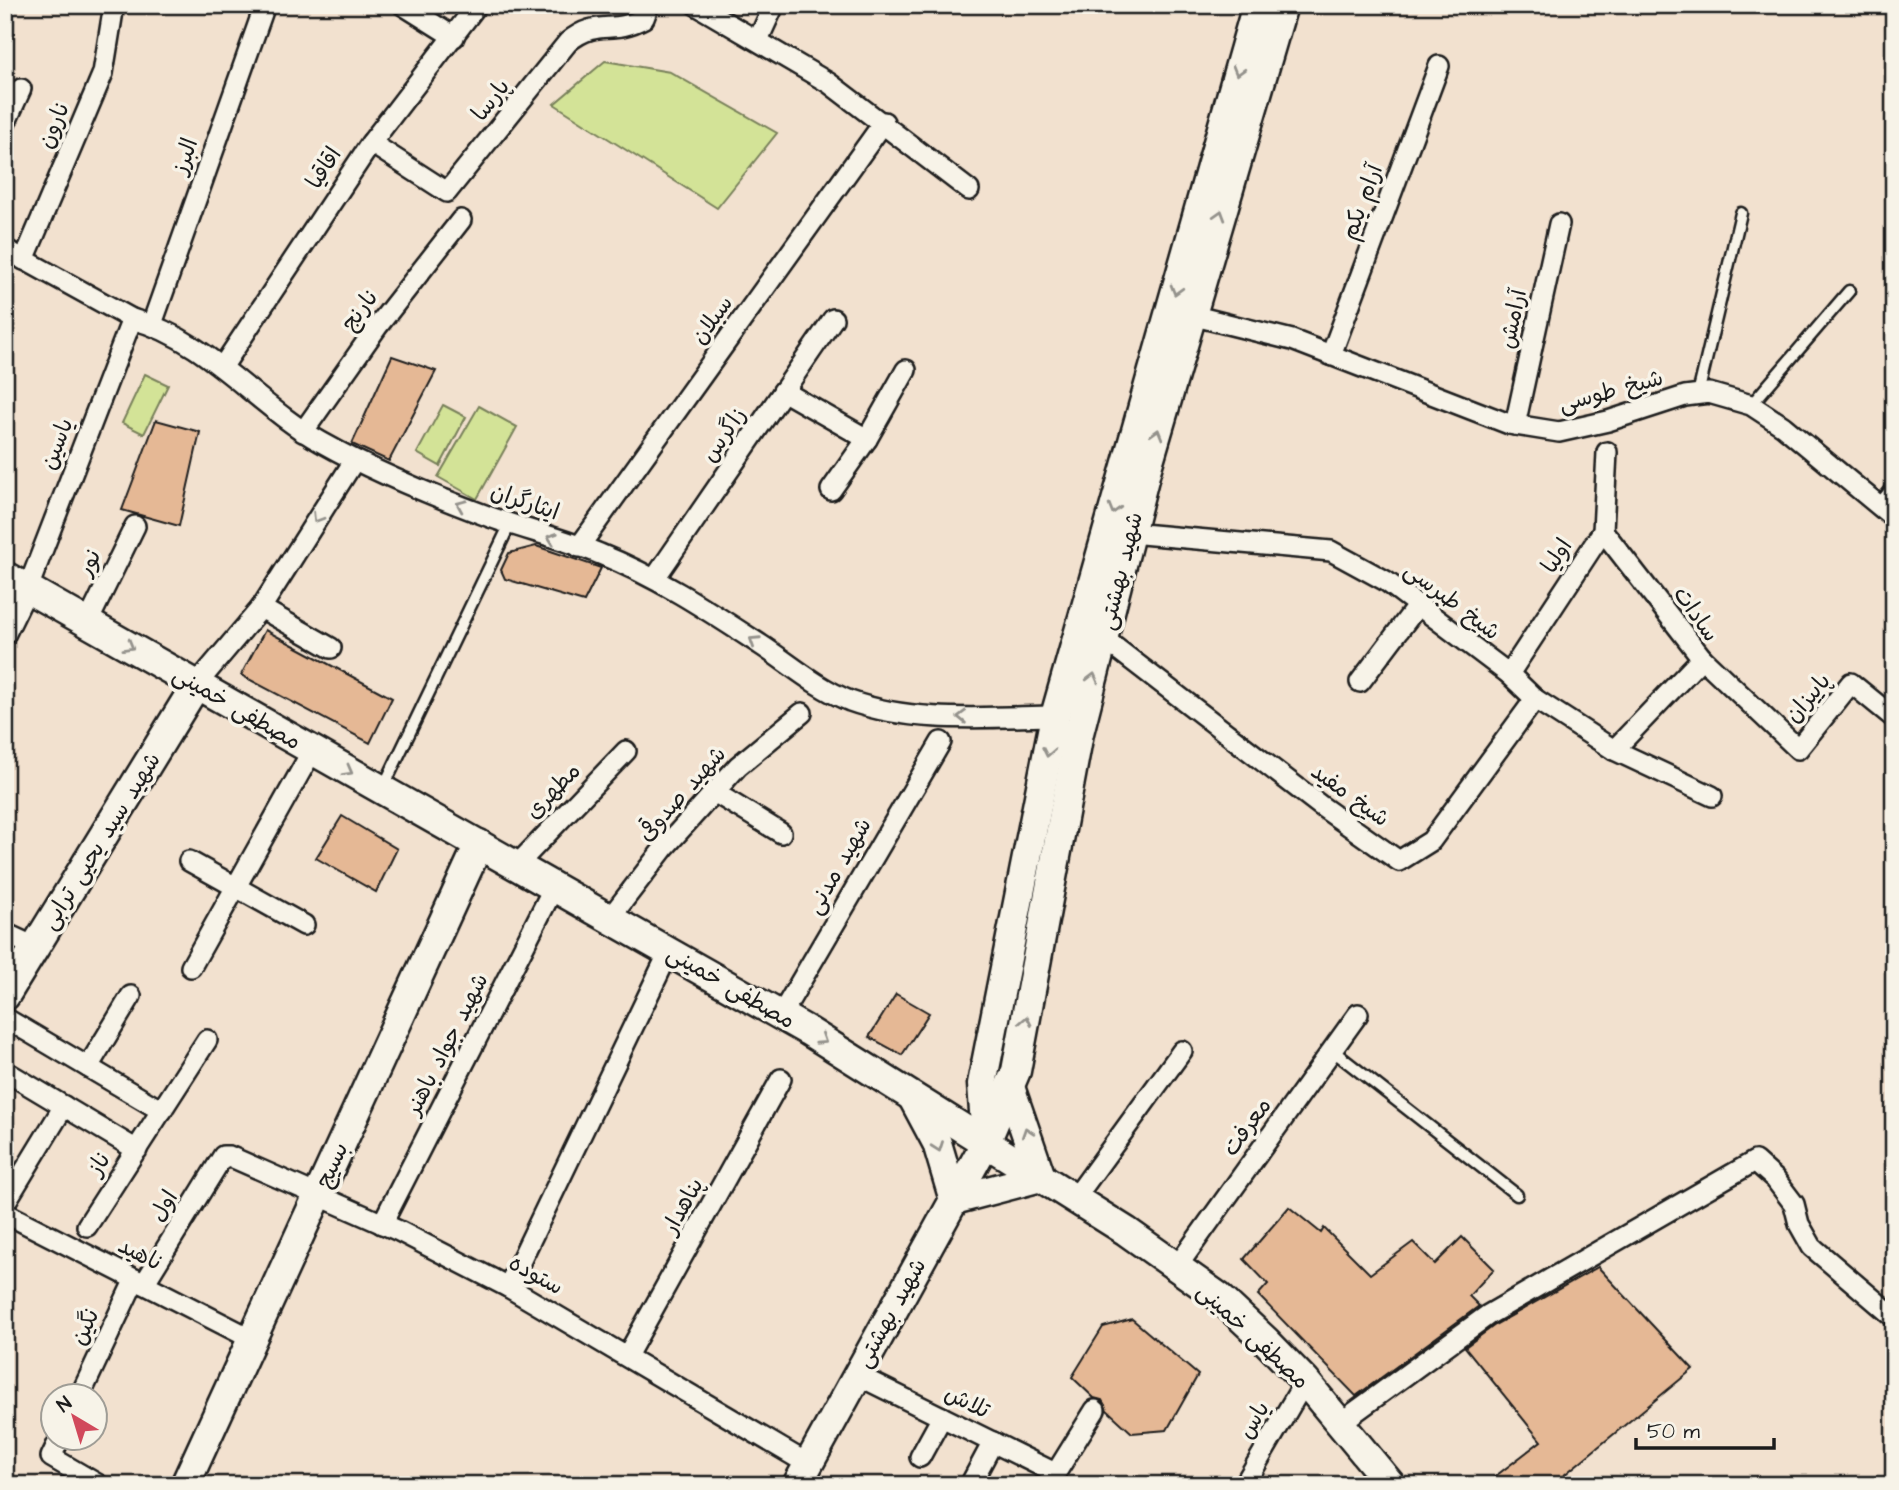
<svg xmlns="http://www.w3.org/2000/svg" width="1899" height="1490" viewBox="0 0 1899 1490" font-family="'Architects Daughter','Playpen Sans Arabic',sans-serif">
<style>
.green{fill:#d3e397;stroke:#78805a;stroke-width:2}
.building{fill:#e5b895;stroke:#1c1c1c;stroke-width:2}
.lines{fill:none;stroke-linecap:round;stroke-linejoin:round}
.lane-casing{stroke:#1c1c1c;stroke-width:15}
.street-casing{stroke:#1c1c1c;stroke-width:24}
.secondary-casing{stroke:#1c1c1c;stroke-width:33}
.lane{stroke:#f7f3e8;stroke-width:10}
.street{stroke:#f7f3e8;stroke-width:19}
.secondary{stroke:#f7f3e8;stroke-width:28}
.oneway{stroke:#94928c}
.labels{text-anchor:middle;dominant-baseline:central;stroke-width:7;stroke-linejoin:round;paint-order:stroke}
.street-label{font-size:23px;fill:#1c1c1c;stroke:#f7f3e8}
</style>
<rect width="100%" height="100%" fill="#f2e1cf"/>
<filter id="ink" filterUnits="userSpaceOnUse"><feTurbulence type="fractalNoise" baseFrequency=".0143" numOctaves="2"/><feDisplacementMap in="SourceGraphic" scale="14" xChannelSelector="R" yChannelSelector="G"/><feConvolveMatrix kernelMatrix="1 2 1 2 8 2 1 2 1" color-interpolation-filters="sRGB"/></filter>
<g filter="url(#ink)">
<g class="green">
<path d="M 605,61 L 670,72 L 777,133 L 717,208 L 554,104 Z"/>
<path d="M 145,374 L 168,385 L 144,434 L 122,423 Z"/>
<path d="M 443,405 L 466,417 L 440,466 L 417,453 Z"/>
<path d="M 479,406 L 517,427 L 477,499 L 438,477 Z"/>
</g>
<g class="building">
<path d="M 392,356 L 436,371 L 389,461 L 352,444 Z"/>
<path d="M 156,420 L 200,432 L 179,526 L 122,510 Z"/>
<path d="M 536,546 L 601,568 L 584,602 L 505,579 L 501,570 L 509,553 Z"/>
<path d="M 265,630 L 392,698 L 370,743 L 241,675 Z"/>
<path d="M 342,816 L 397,849 L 376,892 L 316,858 Z"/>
<path d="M 896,994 L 929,1013 L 902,1055 L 869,1037 Z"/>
<path d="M 1289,1207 L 1321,1233 L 1324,1228 L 1370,1274 L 1413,1242 L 1435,1264 L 1462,1237 L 1494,1269 L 1469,1296 L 1479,1306 L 1356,1396 L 1258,1295 L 1268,1284 L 1244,1259 Z"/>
<path d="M 1598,1267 L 1693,1369 L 1552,1485 L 1484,1485 L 1541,1441 L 1465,1347 L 1495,1325 Z"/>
<path d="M 1132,1319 L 1198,1375 L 1167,1430 L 1132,1433 L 1107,1410 L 1102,1400 L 1094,1398 L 1072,1377 L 1103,1327 Z"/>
</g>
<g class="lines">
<g class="lane-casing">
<g id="lane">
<path d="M 1698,394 L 1741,213"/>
<path d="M 1751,405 L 1849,291"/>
<path d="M 1879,504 L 1894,486"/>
<path d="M 383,788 L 510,524"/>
<path d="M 1332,1050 L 1517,1195"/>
</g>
</g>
<g class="street-casing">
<g id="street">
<path d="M 403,5 L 454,37"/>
<path d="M 696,5 L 829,83 L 969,190"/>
<path d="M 758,40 L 774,5"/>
<path d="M 5,124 L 21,89"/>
<path d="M 371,143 L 447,192 L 568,42 C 599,17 611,36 644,18 L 649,5"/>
<path d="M 5,249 L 132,319 C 208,339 255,405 321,442 C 374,472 433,496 490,517 C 526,530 565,539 600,554 C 658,577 709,611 761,645 C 790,664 817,688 850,701 C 914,724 988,717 1055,716"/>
<path d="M 24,260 L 103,73 L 114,5"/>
<path d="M 1191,315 L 1292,340 L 1509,424 L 1559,432 L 1608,421 L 1685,396 L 1709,393 L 1751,405 L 1783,426 L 1894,518"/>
<path d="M 152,324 L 265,5"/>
<path d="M 1331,355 L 1439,66"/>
<path d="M 223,366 L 371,143 L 477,5"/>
<path d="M 783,391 L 867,439"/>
<path d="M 1515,425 L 1559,224"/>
<path d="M 303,432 L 377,327 L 461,220"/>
<path d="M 831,490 L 867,439 L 906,370"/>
<path d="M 1603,531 L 1702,658 L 1614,750"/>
<path d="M 1130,533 L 1331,551 L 1386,581 L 1509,674 L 1535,699 L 1614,750 L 1712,796"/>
<path d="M 579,547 L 884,122"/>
<path d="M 655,578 L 833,319"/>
<path d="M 261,608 L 331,648"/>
<path d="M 88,622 L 135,526"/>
<path d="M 5,635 L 28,588 L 132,319"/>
<path d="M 1103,638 L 1321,806 L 1399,861 L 1431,841 L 1535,699"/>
<path d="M 1702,658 L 1798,749 L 1851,683 L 1894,718"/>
<path d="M 1509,674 L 1603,531 L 1607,452"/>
<path d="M 1360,682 L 1418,605"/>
<path d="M 196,685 L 261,608 L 354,461"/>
<path d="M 714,792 L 781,833"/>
<path d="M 189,861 L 304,925"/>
<path d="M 516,866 L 626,751"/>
<path d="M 610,918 L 664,848 L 738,766 L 802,713"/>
<path d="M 5,933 L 35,947"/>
<path d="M 191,967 L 312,751"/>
<path d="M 781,1015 L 941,742"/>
<path d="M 5,1018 L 162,1111"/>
<path d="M 88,1067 L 131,996"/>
<path d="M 5,1071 L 137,1150"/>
<path d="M 1075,1198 L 1182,1051"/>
<path d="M 5,1203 L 64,1106"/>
<path d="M 5,1213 L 252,1339"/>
<path d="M 382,1224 L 554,887"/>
<path d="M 87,1226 L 207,1040"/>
<path d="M 1176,1268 L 1358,1014"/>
<path d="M 144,1284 L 223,1156 L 229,1156 L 399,1231 L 508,1287 L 808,1464"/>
<path d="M 508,1287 L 669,952"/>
<path d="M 627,1356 L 781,1079"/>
<path d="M 857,1375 L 1055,1473"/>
<path d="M 80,1396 L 135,1279"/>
<path d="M 1340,1423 L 1488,1315 L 1755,1161 L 1775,1179 L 1794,1204 L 1799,1224 L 1812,1247 L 1894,1317"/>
<path d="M 60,1438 L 51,1457 L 99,1485"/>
<path d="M 920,1457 L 942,1417"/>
<path d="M 1049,1484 L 1095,1410"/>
<path d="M 970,1485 L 993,1442"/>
<path d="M 1244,1485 L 1305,1381"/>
</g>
</g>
<g class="secondary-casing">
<g id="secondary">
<path d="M 5,576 L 808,1031 L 1126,1231 L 1219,1297 L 1266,1341 L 1305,1381 L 1391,1485"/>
<path d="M 5,996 L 196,685"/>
<path d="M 914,1100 L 937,1143 L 954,1200 L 1041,1177 L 1010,1087"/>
<path d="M 986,1139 L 982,1084 L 1055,716 L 1257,5"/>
<path d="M 185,1485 L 479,844"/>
<path d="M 797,1485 L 986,1142 L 1016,1071 L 1079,733 L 1146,471 L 1283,5"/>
</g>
</g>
<use href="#lane" class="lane"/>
<use href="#street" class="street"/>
<use href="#secondary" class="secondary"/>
</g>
<defs><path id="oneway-chevron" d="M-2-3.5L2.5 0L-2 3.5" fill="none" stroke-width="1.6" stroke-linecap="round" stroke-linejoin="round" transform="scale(1.75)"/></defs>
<g class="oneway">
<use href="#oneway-chevron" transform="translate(1238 71) rotate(106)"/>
<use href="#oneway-chevron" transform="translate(1220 215) rotate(-73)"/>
<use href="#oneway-chevron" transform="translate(1176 290) rotate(106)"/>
<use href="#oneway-chevron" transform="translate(1157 434) rotate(-74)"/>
<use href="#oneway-chevron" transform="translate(461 505) rotate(-157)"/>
<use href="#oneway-chevron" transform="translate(1114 509) rotate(106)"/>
<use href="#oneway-chevron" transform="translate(317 518) rotate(122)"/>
<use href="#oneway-chevron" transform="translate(552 538) rotate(-161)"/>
<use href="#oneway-chevron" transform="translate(754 641) rotate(-147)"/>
<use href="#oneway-chevron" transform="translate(129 646) rotate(30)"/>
<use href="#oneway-chevron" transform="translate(1093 678) rotate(-76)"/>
<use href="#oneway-chevron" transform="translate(962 717) rotate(-179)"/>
<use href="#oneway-chevron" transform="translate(1048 752) rotate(101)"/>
<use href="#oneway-chevron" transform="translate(348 771) rotate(29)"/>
<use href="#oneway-chevron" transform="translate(1026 1021) rotate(-79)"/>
<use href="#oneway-chevron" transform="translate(822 1040) rotate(33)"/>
<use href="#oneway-chevron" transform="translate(1027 1132) rotate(-109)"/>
<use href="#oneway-chevron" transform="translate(938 1147) rotate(70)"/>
</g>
</g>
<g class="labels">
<g class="street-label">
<text transform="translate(491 100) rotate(-52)">پارسا</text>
<text transform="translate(54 125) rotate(-67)">نارون</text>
<text transform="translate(185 156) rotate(-70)">البرز</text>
<text transform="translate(324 168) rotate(-57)">اقاقیا</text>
<text transform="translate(1362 202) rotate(-69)">آرام یکم</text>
<text transform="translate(360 310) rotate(-53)">نارنج</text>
<text transform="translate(1513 319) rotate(-78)">آرامش</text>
<text transform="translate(712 320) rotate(-54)">سبلان</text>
<text transform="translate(1611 391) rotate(-15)">شیخ طوسی</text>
<text transform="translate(724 435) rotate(-56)">زاگرس</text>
<text transform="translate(57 444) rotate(-69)">یاسین</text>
<text transform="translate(525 502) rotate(19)">ایثارگران</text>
<text transform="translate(1557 556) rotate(-57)">اولیا</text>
<text transform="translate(89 563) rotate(-64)">نور</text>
<text transform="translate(1121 571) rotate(-76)">شهید بهشتی</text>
<text transform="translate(1452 601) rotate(37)">شیخ طبرسی</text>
<text transform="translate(1696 614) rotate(55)">سادات</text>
<text transform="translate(1808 698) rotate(-50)">پاییزان</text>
<text transform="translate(237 708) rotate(30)">مصطفی خمینی</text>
<text transform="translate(553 791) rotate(-46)">مطهری</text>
<text transform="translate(682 794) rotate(-48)">شهید صدوقی</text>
<text transform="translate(1350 795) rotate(36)">شیخ مفید</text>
<text transform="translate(101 841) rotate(-58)">شهید سید یحیی ترابی</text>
<text transform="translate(839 866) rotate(-60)">شهید مدنی</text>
<text transform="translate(731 987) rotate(30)">مصطفی خمینی</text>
<text transform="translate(447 1044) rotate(-63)">شهید جواد باهنر</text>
<text transform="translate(1247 1127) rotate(-54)">معرفت</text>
<text transform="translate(99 1164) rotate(-57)">ناز</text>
<text transform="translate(332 1165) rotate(-65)">بسیج</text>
<text transform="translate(164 1206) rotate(-58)">اول</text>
<text transform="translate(683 1206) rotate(-61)">پناهدار</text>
<text transform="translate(140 1254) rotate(27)">ناهید</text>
<text transform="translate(536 1275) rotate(29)">ستوده</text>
<text transform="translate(891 1313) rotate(-61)">شهید بهشتی</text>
<text transform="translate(85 1327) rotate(-65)">نگین</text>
<text transform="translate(1253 1336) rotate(43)">مصطفی خمینی</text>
<text transform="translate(967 1402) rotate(26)">تلاش</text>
<text transform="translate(1254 1420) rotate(-59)">یاس</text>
</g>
</g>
<rect width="1899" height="1490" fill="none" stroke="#f7f3e8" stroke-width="28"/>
<rect x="14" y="14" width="1871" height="1462" fill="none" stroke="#1c1c1c" stroke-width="2.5" filter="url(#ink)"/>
<g transform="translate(74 1417) rotate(322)"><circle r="33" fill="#f7f3e8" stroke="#9f9d96" stroke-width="2"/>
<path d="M0-5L12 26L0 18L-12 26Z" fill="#d1495b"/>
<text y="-10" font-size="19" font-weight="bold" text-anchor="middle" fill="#1c1c1c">N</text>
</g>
<path d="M1636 1438v10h138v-10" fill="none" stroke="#1c1c1c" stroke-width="3.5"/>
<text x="1647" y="1438" font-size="21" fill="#1c1c1c" stroke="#f7f3e8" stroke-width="5" paint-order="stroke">50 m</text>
</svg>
